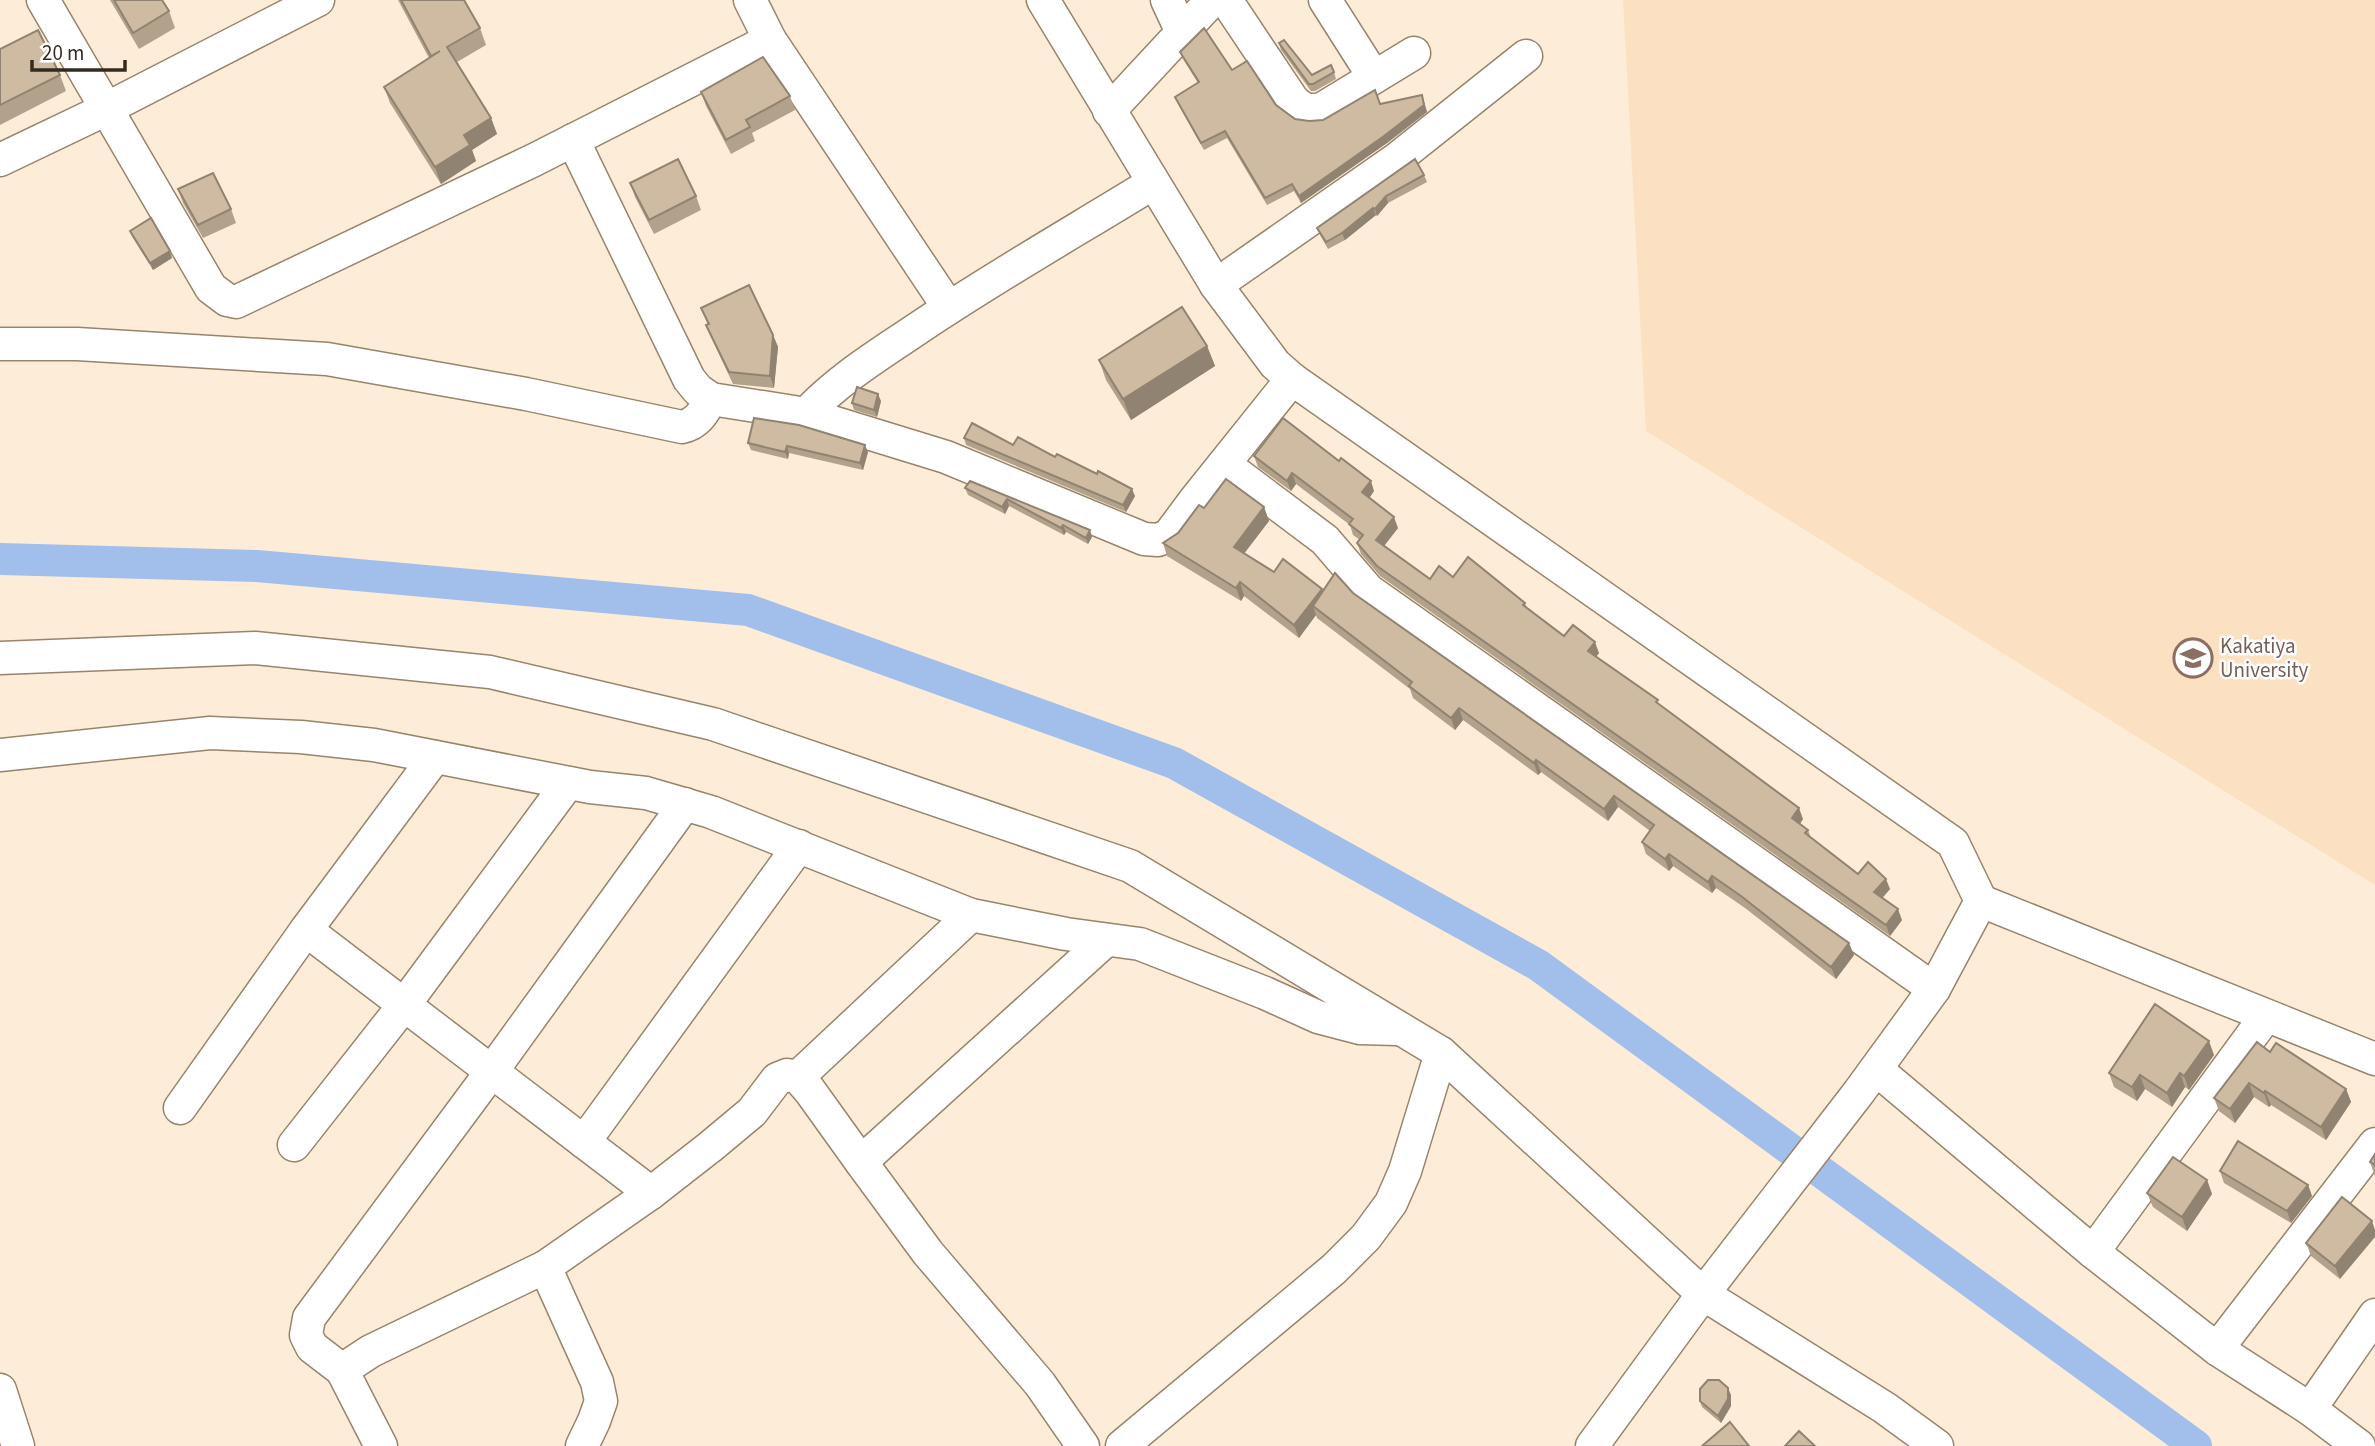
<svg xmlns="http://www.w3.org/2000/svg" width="2375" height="1446" viewBox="0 0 2375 1446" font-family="'Source Sans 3',sans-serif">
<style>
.built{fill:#fbe1c1}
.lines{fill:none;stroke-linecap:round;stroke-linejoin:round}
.canal{stroke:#a2beeb;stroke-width:32}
.minor-casing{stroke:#97846c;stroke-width:35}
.minor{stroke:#fff;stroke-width:32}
.wall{fill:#b2a18b}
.shaded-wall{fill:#918371}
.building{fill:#cfbba2;stroke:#918371;stroke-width:2}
.labels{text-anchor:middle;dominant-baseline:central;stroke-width:5;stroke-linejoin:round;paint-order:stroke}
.education-label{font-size:21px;fill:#785e54;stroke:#fff;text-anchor:start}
</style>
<rect width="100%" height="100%" fill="#fdedd8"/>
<path class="built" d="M 1623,0 L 2375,0 L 2375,885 L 1646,431 Z"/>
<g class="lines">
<path class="canal" d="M 0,559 L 257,566 L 748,610 L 1174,763 L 1538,965 L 2196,1446"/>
<g class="minor-casing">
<g id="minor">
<path d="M 43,0 L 211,288 L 227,300 L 236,302 L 534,160 L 770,40"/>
<path d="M 750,0 L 770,40 L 949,308"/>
<path d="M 1043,0 L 1216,285 L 1275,364 L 1292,379 L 1953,843 L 1981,901 L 1934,989 L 1859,1092 L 1703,1294 L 1885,1408 L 1937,1446"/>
<path d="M 1167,0 L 1182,32"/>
<path d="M 1226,0 L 1292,99 C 1301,109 1308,112 1322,109 L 1414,53"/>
<path d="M 1325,0 L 1374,77"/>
<path d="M 1109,111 L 1212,0"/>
<path d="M 573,140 L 689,379 L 698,390 L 711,399 L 806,414 L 946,457 L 1144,539 L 1158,540 L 1169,535 L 1195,500 L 1292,379"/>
<path d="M 0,160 L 92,116 L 318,0"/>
<path d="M 1216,285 L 1398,158 L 1526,56"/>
<path d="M 0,344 L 77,344 L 327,359 L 526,394 L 682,427 C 698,423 703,413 711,399"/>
<path d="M 806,414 C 840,378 880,354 920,327 C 996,276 1075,231 1153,183"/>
<path d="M 1224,464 L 1325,540 L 1368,590 L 1934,989"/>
<path d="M 0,658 L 255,648 L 490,672 L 713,724 L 1130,866 L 1441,1053 L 1703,1294 L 1592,1446"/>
<path d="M 0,755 L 210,733 L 301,737 L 374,745 L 590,787 L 646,793 L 711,812 L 971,915 L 1066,934 L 1140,944 L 1265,993 L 1318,1017 L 1360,1028 L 1397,1029"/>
<path d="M 1981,901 L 2375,1059"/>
<path d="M 306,930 L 651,1193"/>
<path d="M 1876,1069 L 2093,1252 L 2217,1349 L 2310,1409 L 2375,1315"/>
<path d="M 798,1077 L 971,915"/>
<path d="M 180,1108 L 306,930 L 435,757"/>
<path d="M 584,1142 L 799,846"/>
<path d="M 294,1145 L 404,1005 L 568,783"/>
<path d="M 861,1162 L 928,1253 L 1040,1384 L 1083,1446"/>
<path d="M 2093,1252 L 2266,1016"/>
<path d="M 545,1267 L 597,1382 L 601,1401 L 594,1421 L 582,1446"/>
<path d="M 2217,1349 L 2375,1144"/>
<path d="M 342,1370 L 312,1347 L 306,1335 L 309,1318 L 492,1071 L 685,804"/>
<path d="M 0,1390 L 18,1446"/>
<path d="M 2310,1409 L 2359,1446"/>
<path d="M 381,1446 L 342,1370 L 371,1351 L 545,1267 L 651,1193 L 710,1147 L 752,1112 L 777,1079 L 787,1075 L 798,1077 L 810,1091 L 861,1162 L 1106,940"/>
<path d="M 1122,1446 L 1334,1269 L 1366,1237 L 1391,1203 L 1405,1171 L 1441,1053"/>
</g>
</g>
<use href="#minor" class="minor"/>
</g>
<g class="wall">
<path d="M 110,0 L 162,0 L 169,11 L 175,28 L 139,49 Z"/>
<path d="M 398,0 L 464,0 L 480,28 L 486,45 L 457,62 L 491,118 L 497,134 L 472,150 L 476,161 L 441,184 L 390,103 L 384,87 L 429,58 Z"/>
<path d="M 1279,43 L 1312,75 L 1334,72 L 1336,79 L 1315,91 L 1311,91 L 1281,50 Z"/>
<path d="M 0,49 L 60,75 L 66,91 L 0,125 Z"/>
<path d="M 1180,52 L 1232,70 L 1295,119 L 1309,121 L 1323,120 L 1380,104 L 1422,95 L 1427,112 L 1387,143 L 1301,203 L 1294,191 L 1267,205 L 1227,138 L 1204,150 L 1178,104 L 1175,97 L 1198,83 L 1183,59 Z"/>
<path d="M 701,92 L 790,96 L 795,110 L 752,133 L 755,141 L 731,154 L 706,106 Z"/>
<path d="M 1424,175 L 1427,182 L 1388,203 L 1377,216 L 1376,215 L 1345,240 L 1328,249 L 1320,235 L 1317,228 Z"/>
<path d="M 630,183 L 696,196 L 701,210 L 654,234 L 635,197 Z"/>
<path d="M 178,189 L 231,209 L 236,223 L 203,238 L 183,203 Z"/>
<path d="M 130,231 L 172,258 L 153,270 L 133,238 Z"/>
<path d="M 701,308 L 773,335 L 778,347 L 774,388 L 733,384 L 711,337 L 706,325 L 708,325 Z"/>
<path d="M 1207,346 L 1215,366 L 1131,420 L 1106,380 L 1099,360 Z"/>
<path d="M 881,401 L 877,417 L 854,410 L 852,403 Z"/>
<path d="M 964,438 L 1013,445 L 1055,457 L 1135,496 L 1126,512 L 966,445 Z"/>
<path d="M 748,443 L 868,452 L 863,470 L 789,453 L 788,459 L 751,450 Z"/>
<path d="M 1254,456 L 1374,491 L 1369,498 L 1398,528 L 1384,546 L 1430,579 L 1453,577 L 1525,603 L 1527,609 L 1564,636 L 1599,653 L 1596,657 L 1659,704 L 1803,819 L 1800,824 L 1808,830 L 1811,838 L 1858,874 L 1890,889 L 1882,898 L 1902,920 L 1890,936 L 1380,576 L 1361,554 L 1357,543 L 1360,540 L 1353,535 L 1350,525 L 1296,484 L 1291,491 L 1258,467 Z"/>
<path d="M 970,481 L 1092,537 L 1088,544 L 1066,532 L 1064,535 L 1009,506 L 1005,514 L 968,495 L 965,488 Z"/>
<path d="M 1264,507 L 1269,521 L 1244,554 L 1274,572 L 1322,589 L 1323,592 L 1353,593 L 1854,955 L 1836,979 L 1745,908 L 1716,888 L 1712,893 L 1673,866 L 1669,871 L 1646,854 L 1642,842 L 1650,831 L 1618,807 L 1608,821 L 1541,772 L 1538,775 L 1463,720 L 1455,730 L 1413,698 L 1410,689 L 1317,618 L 1316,615 L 1299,638 L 1244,596 L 1241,601 L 1167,556 L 1163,543 L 1178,533 L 1204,508 Z"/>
<path d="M 2270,1052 L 2346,1089 L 2351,1102 L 2326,1140 L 2271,1105 L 2269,1107 L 2254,1097 L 2235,1123 L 2219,1111 L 2214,1098 Z"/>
<path d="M 2214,1055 L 2189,1090 L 2185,1087 L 2172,1107 L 2145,1089 L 2137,1101 L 2114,1087 L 2109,1073 Z"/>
<path d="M 2375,1154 L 2375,1176 L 2370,1162 Z"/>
<path d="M 2220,1171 L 2308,1185 L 2312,1196 L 2291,1223 L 2224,1183 Z"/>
<path d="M 2207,1180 L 2212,1194 L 2187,1231 L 2153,1207 L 2147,1193 Z"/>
<path d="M 2372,1221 L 2340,1279 L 2311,1256 L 2306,1243 Z"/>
<path d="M 1731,1395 L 1731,1406 L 1721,1423 L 1702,1407 L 1700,1401 Z"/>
</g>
<g class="shaded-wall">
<path d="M 1422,95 L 1427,112 L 1387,143 L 1301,203 L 1299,196 Z"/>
<path d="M 491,118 L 497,134 L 472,150 L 476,161 L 441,184 L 435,167 L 464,135 Z"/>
<path d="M 1386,196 L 1388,203 L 1377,216 L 1375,209 Z"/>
<path d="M 1373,208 L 1376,215 L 1345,240 L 1342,233 Z"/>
<path d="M 170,251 L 172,258 L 153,270 L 150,263 Z"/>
<path d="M 773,335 L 778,347 L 774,388 L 770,376 Z"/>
<path d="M 1207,346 L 1215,366 L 1131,420 L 1123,399 Z"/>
<path d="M 878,394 L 881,401 L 877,417 L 874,410 Z"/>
<path d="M 865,445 L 868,452 L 863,470 L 860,463 Z"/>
<path d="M 787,446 L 789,453 L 788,459 L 785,452 Z"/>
<path d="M 1292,473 L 1296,484 L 1291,491 L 1287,481 Z"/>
<path d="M 1371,481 L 1374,491 L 1366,503 L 1362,492 Z"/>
<path d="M 1132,489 L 1135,496 L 1126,512 L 1123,505 Z"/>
<path d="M 1007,499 L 1009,506 L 1005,514 L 1002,507 Z"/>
<path d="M 1264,507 L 1269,521 L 1238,561 L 1234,547 Z"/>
<path d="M 1394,517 L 1398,528 L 1380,551 L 1376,540 Z"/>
<path d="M 1063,525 L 1066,532 L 1064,535 L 1061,528 Z"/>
<path d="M 1090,530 L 1092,537 L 1088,544 L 1086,538 Z"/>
<path d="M 1240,582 L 1244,596 L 1241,601 L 1236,588 Z"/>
<path d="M 1322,589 L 1327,602 L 1313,606 L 1316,615 L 1299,638 L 1294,625 Z"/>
<path d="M 1595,642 L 1599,653 L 1592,662 L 1588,651 Z"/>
<path d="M 1459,708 L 1463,720 L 1455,730 L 1451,718 Z"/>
<path d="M 1536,760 L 1541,772 L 1538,775 L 1534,763 Z"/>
<path d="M 1614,796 L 1618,807 L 1608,821 L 1604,809 Z"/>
<path d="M 1799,808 L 1803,819 L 1796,829 L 1792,818 Z"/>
<path d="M 1669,854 L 1673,866 L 1669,871 L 1665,859 Z"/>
<path d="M 1712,876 L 1716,888 L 1712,893 L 1708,882 Z"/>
<path d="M 1886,879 L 1890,889 L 1878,903 L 1874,892 Z"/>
<path d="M 1898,909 L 1902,920 L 1890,936 L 1886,925 Z"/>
<path d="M 1849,943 L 1854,955 L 1836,979 L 1831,967 Z"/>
<path d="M 2209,1041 L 2214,1055 L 2189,1090 L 2184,1076 Z"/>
<path d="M 2180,1073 L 2185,1087 L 2172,1107 L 2167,1093 Z"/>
<path d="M 2140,1075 L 2145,1089 L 2137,1101 L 2132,1087 Z"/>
<path d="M 2249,1083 L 2254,1097 L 2235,1123 L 2230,1109 Z"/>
<path d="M 2346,1089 L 2351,1102 L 2326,1140 L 2321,1127 Z"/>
<path d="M 2265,1091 L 2271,1105 L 2269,1107 L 2264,1093 Z"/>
<path d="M 2207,1180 L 2212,1194 L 2187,1231 L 2182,1217 Z"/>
<path d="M 2308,1185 L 2312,1196 L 2291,1223 L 2287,1211 Z"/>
<path d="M 2372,1221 L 2375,1230 L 2375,1237 L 2340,1279 L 2335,1266 Z"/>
<path d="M 1728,1388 L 1731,1395 L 1731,1406 L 1721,1423 L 1718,1416 Z"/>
</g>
<g class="building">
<path d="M 114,0 L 162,0 L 169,11 L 133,33 Z"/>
<path d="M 401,0 L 464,0 L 480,28 L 447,47 L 491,118 L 464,135 L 470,145 L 435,167 L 384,87 L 440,51 L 431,56 Z"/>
<path d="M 1204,28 L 1232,70 L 1247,61 L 1276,105 L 1295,119 L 1309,121 L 1323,120 L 1375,90 L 1380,104 L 1422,95 L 1424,105 L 1384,136 L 1299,196 L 1292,184 L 1265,198 L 1225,131 L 1201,143 L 1175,97 L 1199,82 L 1180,52 Z"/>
<path d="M 38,30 L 60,75 L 0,105 L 0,49 Z"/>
<path d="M 1284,40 L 1312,75 L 1331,65 L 1334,72 L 1313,84 L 1309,84 L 1279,43 Z"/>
<path d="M 763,57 L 790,96 L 746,120 L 750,127 L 726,140 L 701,92 Z"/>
<path d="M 678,159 L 696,196 L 649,220 L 630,183 Z"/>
<path d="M 1415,159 L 1424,175 L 1386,196 L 1375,209 L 1373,208 L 1342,233 L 1326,242 L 1317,228 Z"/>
<path d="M 213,173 L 231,209 L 198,225 L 178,189 Z"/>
<path d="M 151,218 L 170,251 L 150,263 L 130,231 Z"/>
<path d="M 749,285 L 773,335 L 770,376 L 729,372 L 706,325 L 709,324 L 701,308 Z"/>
<path d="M 1182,307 L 1207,346 L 1123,399 L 1099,360 Z"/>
<path d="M 857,387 L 878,394 L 874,410 L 852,403 Z"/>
<path d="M 754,418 L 799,425 L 865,445 L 860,463 L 787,446 L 785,452 L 748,443 Z"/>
<path d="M 1283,418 L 1339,461 L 1341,458 L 1371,481 L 1362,492 L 1394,517 L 1376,540 L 1430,579 L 1439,566 L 1453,577 L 1468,557 L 1525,603 L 1523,605 L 1564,636 L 1573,625 L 1595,642 L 1588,651 L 1658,700 L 1656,702 L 1799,808 L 1792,818 L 1808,830 L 1805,833 L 1858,874 L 1868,862 L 1886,879 L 1874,892 L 1898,909 L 1886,925 L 1377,566 L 1357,543 L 1363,535 L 1349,524 L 1353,519 L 1292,473 L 1287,481 L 1254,456 Z"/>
<path d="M 972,423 L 1013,445 L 1018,437 L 1055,457 L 1057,454 L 1097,474 L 1098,471 L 1132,489 L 1123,505 L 964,438 Z"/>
<path d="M 1226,479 L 1264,507 L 1234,547 L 1274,572 L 1283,559 L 1322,589 L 1294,625 L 1240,582 L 1236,588 L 1163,543 L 1178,533 L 1199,505 L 1204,508 Z"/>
<path d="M 970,481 L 1090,530 L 1086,538 L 1063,525 L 1061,528 L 1007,499 L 1002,507 L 965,488 Z"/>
<path d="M 1335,573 L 1353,593 L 1849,943 L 1831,967 L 1741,896 L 1712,876 L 1708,882 L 1669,854 L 1665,859 L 1642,842 L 1654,825 L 1614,796 L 1604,809 L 1536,760 L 1534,763 L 1459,708 L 1451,718 L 1409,686 L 1412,682 L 1313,606 Z"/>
<path d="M 2155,1004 L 2209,1041 L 2184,1076 L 2180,1073 L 2167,1093 L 2140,1075 L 2132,1087 L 2109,1073 Z"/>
<path d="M 2257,1042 L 2270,1052 L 2276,1043 L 2346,1089 L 2321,1127 L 2265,1091 L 2264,1093 L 2249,1083 L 2230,1109 L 2214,1098 Z"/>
<path d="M 2238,1141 L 2308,1185 L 2287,1211 L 2220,1171 Z"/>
<path d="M 2375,1154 L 2375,1165 L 2370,1162 Z"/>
<path d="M 2173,1157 L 2207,1180 L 2182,1217 L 2147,1193 Z"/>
<path d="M 2342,1197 L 2372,1221 L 2335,1266 L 2306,1243 Z"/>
<path d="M 1708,1380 L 1719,1380 L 1728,1388 L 1728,1399 L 1718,1416 L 1700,1401 L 1700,1389 Z"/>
<path d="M 1730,1422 L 1749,1446 L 1702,1446 Z"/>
<path d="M 1799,1431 L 1815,1446 L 1785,1446 Z"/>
</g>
<defs>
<g id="university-ring" transform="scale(2.0125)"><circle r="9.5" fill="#fff" stroke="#8d6e63" stroke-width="1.5"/><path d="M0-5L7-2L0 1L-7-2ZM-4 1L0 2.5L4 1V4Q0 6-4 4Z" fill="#8d6e63"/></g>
</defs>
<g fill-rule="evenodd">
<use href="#university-ring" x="2193" y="658"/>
</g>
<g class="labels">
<g class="education-label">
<text x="2220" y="646">Kakatiya<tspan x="2220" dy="24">University</tspan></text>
</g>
</g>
<path d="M32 60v10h93v-10" fill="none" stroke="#332b21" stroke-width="3.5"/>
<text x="42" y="60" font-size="21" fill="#332b21" stroke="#ffffff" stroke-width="5" paint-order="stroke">20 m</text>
</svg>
